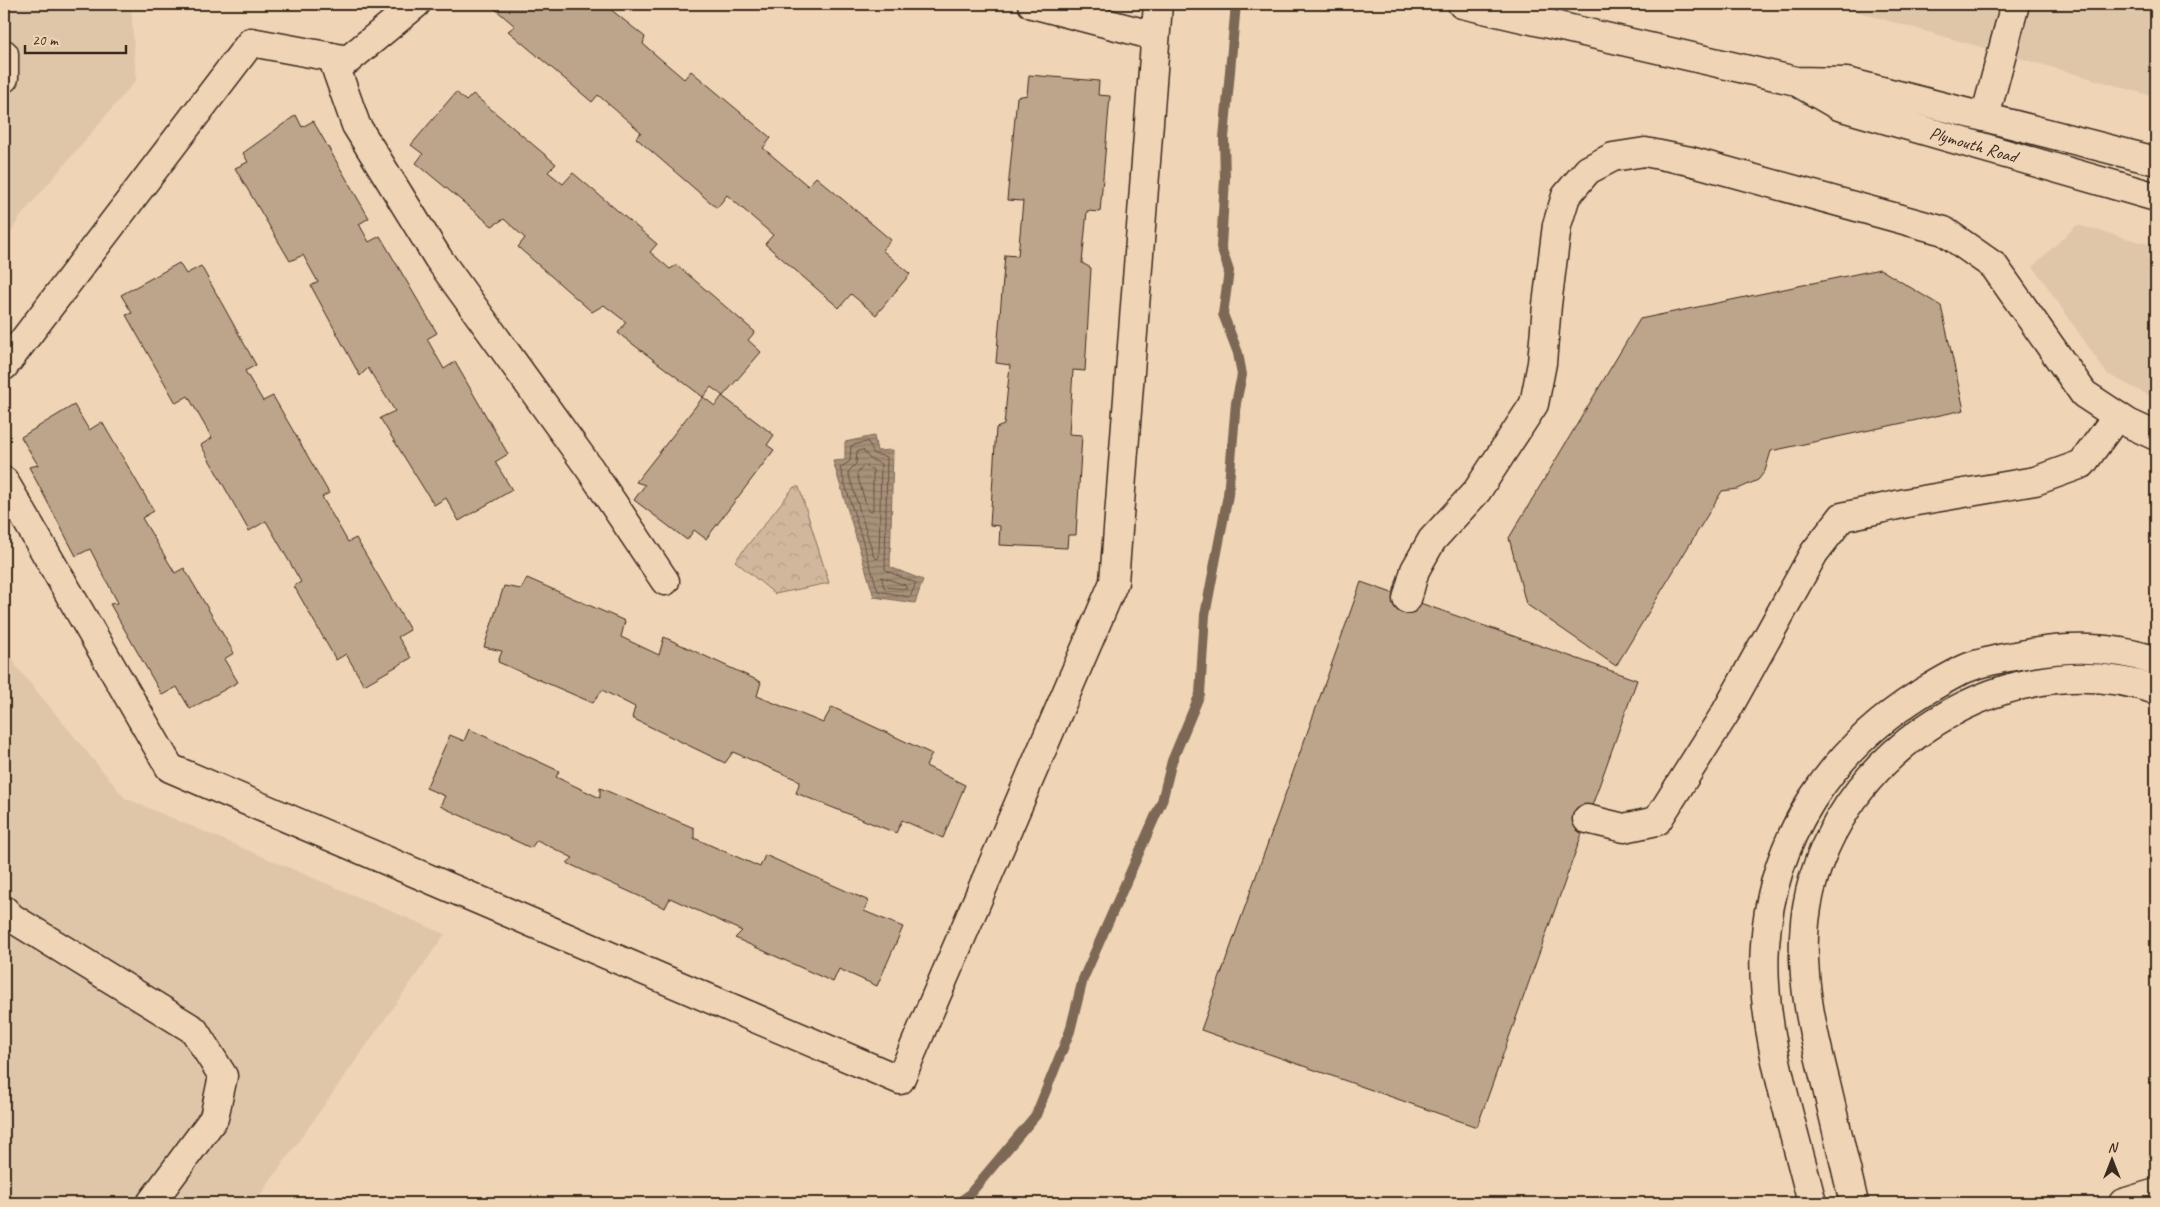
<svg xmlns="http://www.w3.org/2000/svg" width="2160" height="1207" viewBox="0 0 2160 1207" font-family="Caveat,sans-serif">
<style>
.built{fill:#e0c6a9}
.park{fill:url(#park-crowns);stroke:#86715e}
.water{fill:url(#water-rules);stroke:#7c6855}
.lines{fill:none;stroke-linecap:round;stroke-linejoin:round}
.shore{stroke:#675343;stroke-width:1}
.stream{stroke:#7c6855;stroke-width:10}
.building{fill:#bda58c;stroke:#3b2a1e}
.minor-casing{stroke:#3b2a1e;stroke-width:31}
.major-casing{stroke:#3b2a1e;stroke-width:31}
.highway-casing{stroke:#3b2a1e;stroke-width:31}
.minor{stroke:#efd4b6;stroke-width:28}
.major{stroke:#efd4b6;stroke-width:28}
.highway{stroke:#efd4b6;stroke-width:28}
.labels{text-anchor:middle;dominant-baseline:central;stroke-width:4;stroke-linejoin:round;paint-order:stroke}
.street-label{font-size:18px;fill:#3b2a1e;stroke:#efd4b6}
</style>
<defs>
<pattern id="park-crowns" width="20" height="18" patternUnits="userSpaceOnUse" patternTransform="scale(1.25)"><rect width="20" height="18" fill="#d1b89d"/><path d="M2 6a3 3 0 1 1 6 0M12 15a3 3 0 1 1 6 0" fill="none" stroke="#b49e87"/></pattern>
<pattern id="water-rules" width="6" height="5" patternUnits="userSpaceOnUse" patternTransform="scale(1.25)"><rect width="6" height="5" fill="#a8917a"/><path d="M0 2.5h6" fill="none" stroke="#8a7763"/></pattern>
</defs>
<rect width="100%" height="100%" fill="#efd4b6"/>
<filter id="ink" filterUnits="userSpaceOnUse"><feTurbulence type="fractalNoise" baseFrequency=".02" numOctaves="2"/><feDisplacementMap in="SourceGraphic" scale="10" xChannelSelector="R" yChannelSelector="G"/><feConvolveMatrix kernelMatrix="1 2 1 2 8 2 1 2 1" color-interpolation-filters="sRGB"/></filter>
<g filter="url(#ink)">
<g class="built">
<path d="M 4,4 L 131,4 L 136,80 L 21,216 L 4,243 Z"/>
<path d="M 1830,4 L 2156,4 L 2156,97 Z"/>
<path d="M 2077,225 L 2156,246 L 2156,399 L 2107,374 L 2033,266 Z"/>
<path d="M 4,637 L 16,666 L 125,798 L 445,934 L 255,1203 L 4,1203 Z"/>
</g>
<path class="park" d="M 794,487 L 799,487 L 829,583 L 775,594 L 735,561 Z"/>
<path class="water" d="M 874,436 L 877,451 L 893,450 L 890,567 L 923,580 L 915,603 L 874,597 L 833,461 L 845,460 L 845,442 Z"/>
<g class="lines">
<g class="shore">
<path d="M 868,442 L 874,454 L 887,457 L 885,569 L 889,572 L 916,583 L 910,597 L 878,591 L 840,468 L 850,461 L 851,446 Z"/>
<path d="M 863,450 L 870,459 L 881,464 L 879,557 L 877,559 L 874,557 L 848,472 L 856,464 L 857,452 Z"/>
<path d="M 864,465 L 873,470 L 873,510 L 870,512 L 868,511 L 857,475 Z"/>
<path d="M 882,577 L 905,585 L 907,589 L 884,587 Z"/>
</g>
<path class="stream" d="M 957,1203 L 968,1196 L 1036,1115 L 1070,1031 L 1083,979 L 1162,801 L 1172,761 L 1200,694 L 1205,615 L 1228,495 L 1236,403 L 1242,375 L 1238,353 L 1223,314 L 1229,271 L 1221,247 L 1225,179 L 1224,138 L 1236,4"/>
</g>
<g class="building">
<path d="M 499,4 L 604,4 L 645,37 L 643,44 L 684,79 L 691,71 L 771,138 L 763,148 L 808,186 L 816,177 L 891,240 L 882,250 L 910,274 L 876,315 L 851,294 L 839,308 L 765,244 L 773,235 L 727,195 L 717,208 L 636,138 L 641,132 L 598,95 L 592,102 L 508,31 L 515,26 L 495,9 Z"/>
<path d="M 1029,75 L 1099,81 L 1098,95 L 1110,96 L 1100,212 L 1087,211 L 1082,263 L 1091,268 L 1085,371 L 1073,370 L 1069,434 L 1082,435 L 1076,535 L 1068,535 L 1067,548 L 999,545 L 1000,526 L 990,525 L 996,428 L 1004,425 L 1010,365 L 996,363 L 1005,255 L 1018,256 L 1023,201 L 1007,200 L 1017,97 L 1027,95 Z"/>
<path d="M 456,92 L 466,101 L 473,94 L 556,164 L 548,172 L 563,184 L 573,173 L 657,244 L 650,252 L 670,269 L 677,265 L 755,332 L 748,340 L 761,352 L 723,396 L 711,387 L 703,397 L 618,333 L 626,322 L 604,305 L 592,312 L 518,247 L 525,238 L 504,219 L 492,226 L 416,163 L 423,154 L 411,145 Z"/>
<path d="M 296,115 L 302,127 L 313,121 L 369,218 L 359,224 L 369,242 L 380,236 L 437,333 L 427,339 L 444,369 L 455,362 L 508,454 L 495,462 L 512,490 L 459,521 L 446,498 L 434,505 L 380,418 L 395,411 L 368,368 L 360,376 L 311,286 L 318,282 L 303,255 L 290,261 L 235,168 L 248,162 L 243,153 Z"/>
<path d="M 179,263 L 186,274 L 201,266 L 256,365 L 245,371 L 263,401 L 273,396 L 329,493 L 322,497 L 348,542 L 356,538 L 410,630 L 398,637 L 411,658 L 364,685 L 346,654 L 336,660 L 294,586 L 301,582 L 266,521 L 249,531 L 201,445 L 212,438 L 188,396 L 176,403 L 126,315 L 132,313 L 121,295 Z"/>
<path d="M 1880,269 L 1941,306 L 1964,410 L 1771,451 L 1765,471 L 1758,480 L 1738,489 L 1722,491 L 1616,666 L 1526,604 L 1509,538 L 1640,319 Z"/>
<path d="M 722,396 L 774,435 L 767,445 L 774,450 L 706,539 L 694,530 L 687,540 L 634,500 L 645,485 L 636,482 L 703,397 L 715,406 Z"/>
<path d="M 74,405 L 89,430 L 102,422 L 154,511 L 142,518 L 175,573 L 184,568 L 234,653 L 224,659 L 238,682 L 190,709 L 177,687 L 162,695 L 110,604 L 118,603 L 90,549 L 76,556 L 29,467 L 38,465 L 21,437 Z"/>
<path d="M 527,578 L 625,621 L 621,637 L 659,655 L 664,637 L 761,682 L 757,696 L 823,723 L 832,707 L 932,754 L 926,766 L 965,785 L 943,838 L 902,820 L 896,833 L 796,793 L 800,781 L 733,752 L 725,763 L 632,718 L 635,707 L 602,690 L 593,703 L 498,662 L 502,651 L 484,647 L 504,586 L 521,589 Z"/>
<path d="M 1361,582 L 1637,680 L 1477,1127 L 1201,1030 Z"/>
<path d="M 469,729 L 559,771 L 556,777 L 600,798 L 600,788 L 694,828 L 694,838 L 760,867 L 765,855 L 869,901 L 864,911 L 903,927 L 877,986 L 839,969 L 833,982 L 735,938 L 742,931 L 670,898 L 665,908 L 567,863 L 573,858 L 537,840 L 531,848 L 440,806 L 445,796 L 426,788 L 450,735 L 464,741 Z"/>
</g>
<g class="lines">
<g class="minor-casing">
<g id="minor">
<path d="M 1032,4 L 1155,36"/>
<path d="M 4,54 L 4,78"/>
<path d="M 332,57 L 356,125 L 438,258 L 590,469 L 665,581"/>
<path d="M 1985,117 L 2015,4"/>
<path d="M 4,366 L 251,42 L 348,60 L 416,4"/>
<path d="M 4,481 L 170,768 L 900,1080 L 1114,582 L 1158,4"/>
<path d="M 1407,599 L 1415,570 L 1432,540 L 1477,491 L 1534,404 L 1542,363 L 1547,305 L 1557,225 L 1566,196 L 1588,170 L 1613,157 L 1645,152 L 1690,161 L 1944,231 L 1994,266 L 2084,394 L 2128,423 L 2156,436"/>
<path d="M 1587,819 L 1624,828 L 1657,821 L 1726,712 L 1814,553 L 1842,517 L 1911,502 L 2035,481 L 2082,464 L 2117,416"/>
<path d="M 4,910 L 12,918 L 194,1030 L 223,1076 L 214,1118 L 151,1203"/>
</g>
</g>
<g class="major-casing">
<g id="major">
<path d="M 1462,4 L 1796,81 L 1847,82 L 2156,161"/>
<path id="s1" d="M 1799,83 L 1839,106 L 2156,197"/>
</g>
</g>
<g class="highway-casing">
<g id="highway">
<path d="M 1812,1203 C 1793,1125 1759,1026 1765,945 C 1772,837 1830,751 1920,694 C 1935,685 1951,675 1967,668 C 1987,660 2010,657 2031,653 C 2073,646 2116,647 2156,661"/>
<path d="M 1854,1203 C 1844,1162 1835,1121 1825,1080 C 1813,1032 1802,986 1804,936 C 1811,769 1997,636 2156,690"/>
<path d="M 2123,1203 L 2156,1193"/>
</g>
</g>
<use href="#minor" class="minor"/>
<use href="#major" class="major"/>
<use href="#highway" class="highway"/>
</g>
</g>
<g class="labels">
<g class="street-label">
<text stroke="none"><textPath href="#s1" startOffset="186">Plymouth Road</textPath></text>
</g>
</g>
<rect width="2160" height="1207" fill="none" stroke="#efd4b6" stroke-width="20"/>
<rect x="10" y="10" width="2140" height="1187" fill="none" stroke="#3b2a1e" stroke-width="2" filter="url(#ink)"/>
<g transform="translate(2112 1160)" stroke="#efd4b6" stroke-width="4" paint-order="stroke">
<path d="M0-4L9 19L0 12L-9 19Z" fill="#3b2a1e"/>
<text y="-8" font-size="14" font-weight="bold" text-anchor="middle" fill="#3b2a1e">N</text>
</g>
<path d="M25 45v8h101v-8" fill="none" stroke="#3b2a1e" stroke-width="2.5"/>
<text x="32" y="45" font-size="15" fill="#3b2a1e" stroke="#efd4b6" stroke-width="4" paint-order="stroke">20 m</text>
</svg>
